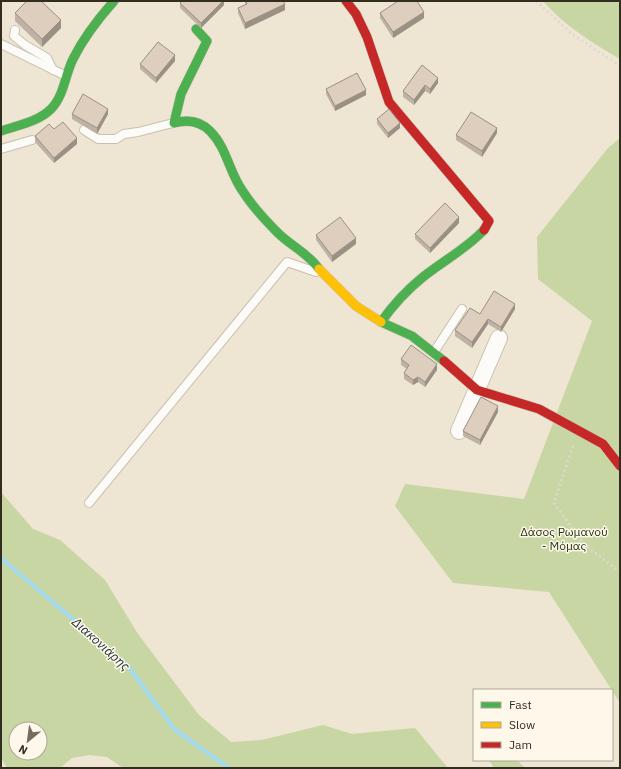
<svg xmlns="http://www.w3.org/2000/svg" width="621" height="769" viewBox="0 0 621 769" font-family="'IBM Plex Sans',sans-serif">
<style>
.green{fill:#c7d6a3;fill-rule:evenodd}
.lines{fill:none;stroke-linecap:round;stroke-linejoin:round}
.stream{stroke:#a3dbf1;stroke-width:4}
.lane-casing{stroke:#c8c1b2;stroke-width:10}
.street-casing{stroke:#c8c1b2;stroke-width:18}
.fast-casing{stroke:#c8c1b2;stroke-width:10}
.slow-casing{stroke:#c8c1b2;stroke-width:10}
.jam-casing{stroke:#c8c1b2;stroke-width:10}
.path{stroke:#dcd9d3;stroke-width:2.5;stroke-dasharray:2 3;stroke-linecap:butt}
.lane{stroke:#fcfbf8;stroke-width:8}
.street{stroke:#fcfbf8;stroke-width:16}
.fast{stroke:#4caf50;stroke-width:9}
.slow{stroke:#ffc107;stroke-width:9}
.jam{stroke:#c62828;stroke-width:9}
.wall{fill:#bfb1a3}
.shaded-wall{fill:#9b9084}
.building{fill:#decebd;stroke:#9b9084}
.labels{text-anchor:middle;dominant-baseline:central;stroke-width:3;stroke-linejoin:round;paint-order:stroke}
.park-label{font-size:12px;fill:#283713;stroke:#fef8ea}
.water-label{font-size:13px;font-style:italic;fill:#192d36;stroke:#fef8ea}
</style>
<rect width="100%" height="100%" fill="#eee5d2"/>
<g class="green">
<path d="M 543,1 L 620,1 L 620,59 C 592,43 564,25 543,1 Z"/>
<path d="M 620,138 L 620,703 L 549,592 L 453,583 L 395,506 L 405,484 L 524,499 L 592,321 L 538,279 L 537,237 L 608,148 Z"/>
<path d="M 1,492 L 33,529 L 60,540 L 105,580 L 138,634 L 199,715 L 231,742 L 262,740 L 323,725 L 352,734 L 415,728 L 448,768 L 123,768 L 107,757 L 89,755 L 72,758 L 60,768 L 7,768 L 1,758 ZM 16,729 L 40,729 L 40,753 L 16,753 Z"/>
<path d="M 489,760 L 517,760 L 525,768 L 494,768 Z"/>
</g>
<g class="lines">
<path class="stream" d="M 1,558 L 128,666 L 174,729 L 229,768"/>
<g class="lane-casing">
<g id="lane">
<path d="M 15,30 L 14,36 L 25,45 L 47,58 L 53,70"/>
<path d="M 1,44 L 66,76"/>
<path d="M 84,130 L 98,139 L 116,139 L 124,134 L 138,132 L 173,123"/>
<path d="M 1,149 L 32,140"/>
<path d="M 434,352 L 462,309"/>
<path d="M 89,503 L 287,262 L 316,272"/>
</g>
</g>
<g class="street-casing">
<path id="street" d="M 459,431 L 499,338"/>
</g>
<g class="fast-casing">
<g id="fast">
<path d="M 196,29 L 207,41 L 181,94 L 174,123 C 188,119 200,121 210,131 C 228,149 229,174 244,193 C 253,207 266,221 278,233 C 291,246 308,253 319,269"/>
<path d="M 1,131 C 18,125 38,122 51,109 C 64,96 65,75 73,59 C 84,37 98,19 114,1"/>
<path d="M 444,361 L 412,336 L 381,322 C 393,305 407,290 423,277 C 443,261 466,249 484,230"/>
</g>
</g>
<g class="slow-casing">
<path id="slow" d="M 319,269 L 356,306 L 381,322"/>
</g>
<g class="jam-casing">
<g id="jam">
<path d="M 346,1 L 356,14 L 367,37 L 389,102 L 489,221 L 484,230"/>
<path d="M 444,361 L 477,390 L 539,409 L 603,444 L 620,466"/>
</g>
</g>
<g class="path">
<path d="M 536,1 L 572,34 L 620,66"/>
<path d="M 573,446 L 554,503 L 584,544 L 620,572"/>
</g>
<use href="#lane" class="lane"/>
<use href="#street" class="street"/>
<use href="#fast" class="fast"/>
<use href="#slow" class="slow"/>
<use href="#jam" class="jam"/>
</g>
<g class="wall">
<path d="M 224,1 L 224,5 L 201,28 L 180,8 L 180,3 Z"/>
<path d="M 245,1 L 283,1 L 285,10 L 245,29 L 238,13 L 238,8 L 245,5 Z"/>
<path d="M 15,13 L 61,28 L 42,47 L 15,21 Z"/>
<path d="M 380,13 L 424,18 L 393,38 L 380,18 Z"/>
<path d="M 175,61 L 156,83 L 140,69 L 140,64 Z"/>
<path d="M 422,65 L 438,83 L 430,94 L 425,91 L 414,105 L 403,97 L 403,91 Z"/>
<path d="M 326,89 L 366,95 L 335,111 L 326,94 Z"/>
<path d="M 72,114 L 108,114 L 97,134 L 72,119 Z"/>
<path d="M 377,119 L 400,128 L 388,138 L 377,124 Z"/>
<path d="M 54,129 L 77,144 L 54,163 L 35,142 L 35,136 Z"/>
<path d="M 497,133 L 482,157 L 456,140 L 456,135 Z"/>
<path d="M 459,223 L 430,253 L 415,239 L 415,234 Z"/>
<path d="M 316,235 L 356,244 L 332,262 L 316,240 Z"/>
<path d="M 515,309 L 501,332 L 488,324 L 472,348 L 455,336 L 455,330 L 480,314 Z"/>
<path d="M 401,359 L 437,370 L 425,387 L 418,382 L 413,385 L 404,379 L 404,373 L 407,369 L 401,365 Z"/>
<path d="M 498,412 L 480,445 L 463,436 L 463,431 Z"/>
</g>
<g class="shaded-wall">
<path d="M 223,1 L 224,1 L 224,5 L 201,28 L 201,23 Z"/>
<path d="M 285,4 L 285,10 L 245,29 L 245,23 Z"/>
<path d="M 424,12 L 424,18 L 393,38 L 393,32 Z"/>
<path d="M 61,20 L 61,28 L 42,47 L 42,39 Z"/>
<path d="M 175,55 L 175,61 L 156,83 L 156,78 Z"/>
<path d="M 438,78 L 438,83 L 430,94 L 430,89 Z"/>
<path d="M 425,85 L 425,91 L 414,105 L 414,100 Z"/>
<path d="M 366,90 L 366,95 L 335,111 L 335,106 Z"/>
<path d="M 108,109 L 108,114 L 97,134 L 97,128 Z"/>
<path d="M 400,123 L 400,128 L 388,138 L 388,133 Z"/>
<path d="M 497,128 L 497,133 L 482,157 L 482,151 Z"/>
<path d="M 77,138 L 77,144 L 54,163 L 54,158 Z"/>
<path d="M 459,217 L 459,223 L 430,253 L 430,248 Z"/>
<path d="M 356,238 L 356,244 L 332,262 L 332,256 Z"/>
<path d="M 515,304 L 515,309 L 501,332 L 501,327 Z"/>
<path d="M 488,319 L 488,324 L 472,348 L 472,342 Z"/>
<path d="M 437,364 L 437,370 L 425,387 L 425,382 Z"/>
<path d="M 418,377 L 418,382 L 413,385 L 413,380 Z"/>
<path d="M 498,406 L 498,412 L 480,445 L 480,440 Z"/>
</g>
<g class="building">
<path d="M 27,1 L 41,1 L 61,20 L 42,39 L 15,13 Z"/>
<path d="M 182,1 L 223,1 L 201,23 L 180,3 Z"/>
<path d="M 246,1 L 283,1 L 285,4 L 245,23 L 238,8 L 247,4 Z"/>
<path d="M 398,1 L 417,1 L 424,12 L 393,32 L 380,13 Z"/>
<path d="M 158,42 L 175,55 L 156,78 L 140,64 Z"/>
<path d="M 422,65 L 438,78 L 430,89 L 425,85 L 414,100 L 403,91 Z"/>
<path d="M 357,73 L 366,90 L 335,106 L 326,89 Z"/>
<path d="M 83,94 L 108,109 L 97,128 L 72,114 Z"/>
<path d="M 389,109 L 400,123 L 388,133 L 377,119 Z"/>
<path d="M 471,112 L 497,128 L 482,151 L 456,135 Z"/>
<path d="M 63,122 L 77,138 L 54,158 L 35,136 L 49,124 L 54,129 Z"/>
<path d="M 445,203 L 459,217 L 430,248 L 415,234 Z"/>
<path d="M 340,217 L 356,238 L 332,256 L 316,235 Z"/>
<path d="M 494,291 L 515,304 L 501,327 L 488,319 L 472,342 L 455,330 L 470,308 L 480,314 Z"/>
<path d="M 411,345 L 437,364 L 425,382 L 418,377 L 413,380 L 404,373 L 409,365 L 401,359 Z"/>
<path d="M 481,397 L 498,406 L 480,440 L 463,431 Z"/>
</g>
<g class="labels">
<g class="park-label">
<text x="564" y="531">Δάσος Ρωμανού<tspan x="564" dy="14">- Μόμας</tspan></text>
</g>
<g class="water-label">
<text transform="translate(101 644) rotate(42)">Διακονιάρης</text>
</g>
</g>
<rect width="621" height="769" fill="none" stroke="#332d1f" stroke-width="4"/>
<rect x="473" y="689" width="140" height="72" fill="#fef8ea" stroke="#ada799"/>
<rect x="481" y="702" width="20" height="6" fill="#4caf50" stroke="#ada799"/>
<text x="509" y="709" font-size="12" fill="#332d1f">Fast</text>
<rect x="481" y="722" width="20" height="6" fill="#ffc107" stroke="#ada799"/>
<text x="509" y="729" font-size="12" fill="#332d1f">Slow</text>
<rect x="481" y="742" width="20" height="6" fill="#c62828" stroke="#ada799"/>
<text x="509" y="749" font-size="12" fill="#332d1f">Jam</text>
<g transform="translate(28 741) rotate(209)"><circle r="19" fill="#fef8ea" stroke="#ada799"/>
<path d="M0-3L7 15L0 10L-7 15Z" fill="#746d5e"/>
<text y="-6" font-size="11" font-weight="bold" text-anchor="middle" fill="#332d1f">N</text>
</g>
</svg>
